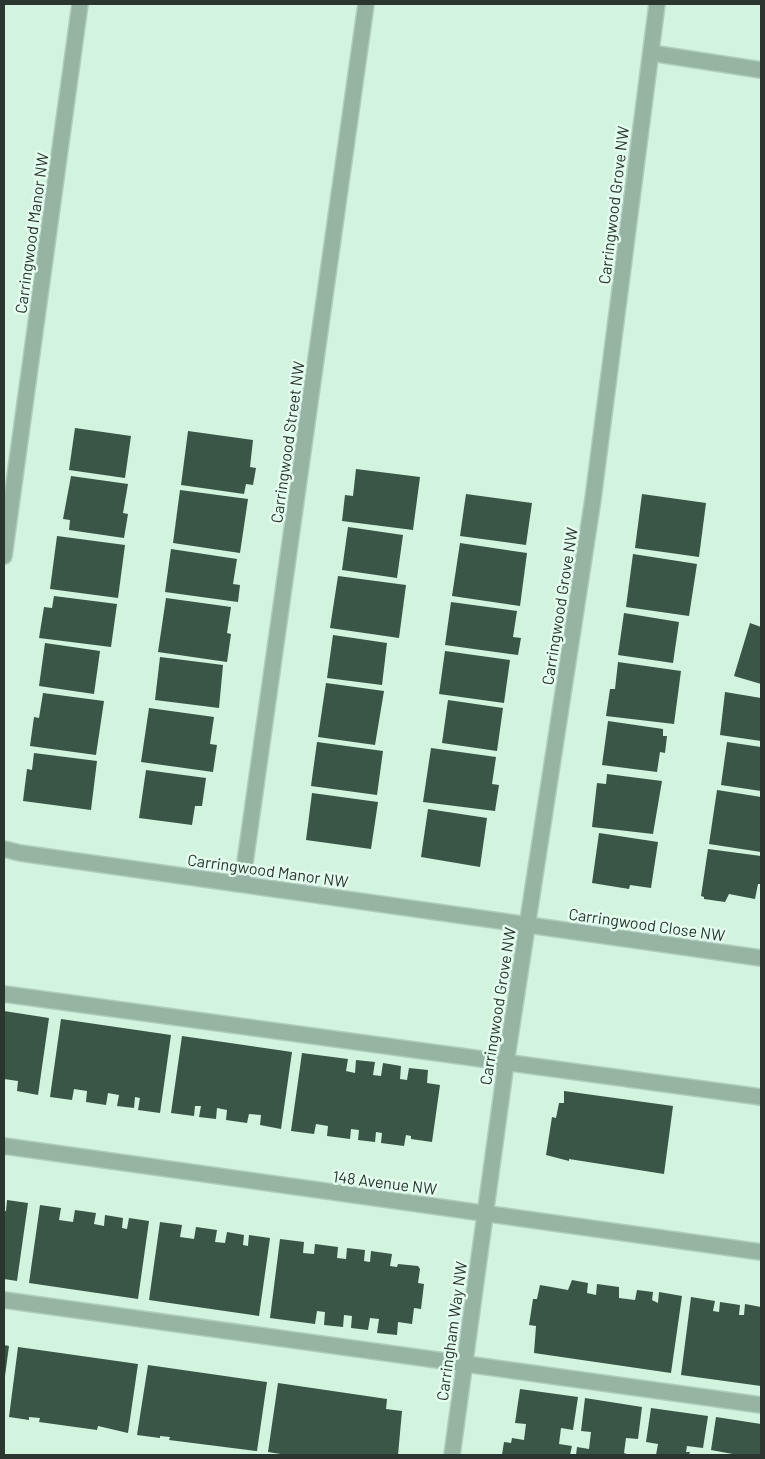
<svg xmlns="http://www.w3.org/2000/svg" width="765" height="1459" viewBox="0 0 765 1459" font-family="Barlow,sans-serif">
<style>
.building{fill:#3a5646}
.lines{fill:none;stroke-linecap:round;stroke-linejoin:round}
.minor-casing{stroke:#b0cdbb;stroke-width:18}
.minor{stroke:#95b4a1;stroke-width:15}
.labels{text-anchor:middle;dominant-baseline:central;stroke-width:5;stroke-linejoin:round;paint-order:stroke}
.street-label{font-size:16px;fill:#2a362f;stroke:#e4feee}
</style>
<rect width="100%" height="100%" fill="#d2f3de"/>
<g class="building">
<path d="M 75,428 L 131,436 L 125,478 L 69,470 Z"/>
<path d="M 188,431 L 253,440 L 250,467 L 256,468 L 253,485 L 246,484 L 244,494 L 181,485 Z"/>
<path d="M 356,469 L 420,477 L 413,530 L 342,521 L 345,495 L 353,496 Z"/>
<path d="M 71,476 L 128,484 L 123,513 L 128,514 L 124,538 L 69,530 L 70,520 L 63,519 Z"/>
<path d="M 180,490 L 248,499 L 240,553 L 173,543 Z"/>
<path d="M 466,494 L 532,503 L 526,545 L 460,536 Z"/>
<path d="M 642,494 L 706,503 L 699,557 L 635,548 Z"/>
<path d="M 348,527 L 403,535 L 397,578 L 342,570 Z"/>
<path d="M 57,536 L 125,545 L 118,598 L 50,589 Z"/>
<path d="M 460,543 L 527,553 L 520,606 L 452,596 Z"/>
<path d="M 171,549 L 237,559 L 233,584 L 240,585 L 238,602 L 165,592 Z"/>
<path d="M 633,554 L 697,564 L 689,616 L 626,607 Z"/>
<path d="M 338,576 L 406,585 L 399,638 L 330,628 Z"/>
<path d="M 54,596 L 117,604 L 111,647 L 39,638 L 44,607 L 52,608 Z"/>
<path d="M 166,598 L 231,607 L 227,633 L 231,634 L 227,662 L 158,652 Z"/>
<path d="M 451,602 L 517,611 L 513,637 L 521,638 L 518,655 L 445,645 Z"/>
<path d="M 624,613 L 679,622 L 673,663 L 618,655 Z"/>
<path d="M 750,623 L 761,627 L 761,684 L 734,676 Z"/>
<path d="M 333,635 L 387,643 L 382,685 L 327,678 Z"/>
<path d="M 45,643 L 100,651 L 94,694 L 39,686 Z"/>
<path d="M 445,651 L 510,660 L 504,703 L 439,694 Z"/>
<path d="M 160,657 L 223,665 L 219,708 L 155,700 Z"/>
<path d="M 618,662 L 681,671 L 674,724 L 606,716 L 610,689 L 615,689 Z"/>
<path d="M 326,683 L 384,691 L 375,745 L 318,737 Z"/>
<path d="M 725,692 L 761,698 L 761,741 L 720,735 Z"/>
<path d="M 43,693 L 104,701 L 96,755 L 30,746 L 34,717 L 39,718 Z"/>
<path d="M 448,700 L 503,708 L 497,751 L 442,743 Z"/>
<path d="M 149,708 L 214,717 L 210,744 L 217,745 L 213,772 L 141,762 Z"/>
<path d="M 608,721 L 663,729 L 663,736 L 667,736 L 665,753 L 660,752 L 657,772 L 602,765 Z"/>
<path d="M 317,742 L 383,751 L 377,795 L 311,786 Z"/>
<path d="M 727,742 L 761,747 L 761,791 L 721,785 Z"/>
<path d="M 431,748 L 496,757 L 492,784 L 499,785 L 495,811 L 423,802 Z"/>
<path d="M 34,753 L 97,761 L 91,810 L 23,801 L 27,769 L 32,770 Z"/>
<path d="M 146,770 L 206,778 L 202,806 L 195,806 L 192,825 L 139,818 Z"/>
<path d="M 607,774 L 662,781 L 653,834 L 592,827 L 597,783 L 606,784 Z"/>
<path d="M 717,790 L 761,797 L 761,852 L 709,844 Z"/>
<path d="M 312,793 L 378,802 L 371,849 L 306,840 Z"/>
<path d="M 428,809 L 487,818 L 480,867 L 421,857 Z"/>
<path d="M 599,833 L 658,842 L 651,888 L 630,885 L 629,889 L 592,883 Z"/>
<path d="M 708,849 L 761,856 L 761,884 L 758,884 L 755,899 L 729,894 L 725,902 L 704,899 L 704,897 L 701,896 Z"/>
<path d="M 4,1011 L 49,1018 L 38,1095 L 17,1091 L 18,1081 L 4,1079 Z"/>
<path d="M 61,1019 L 171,1035 L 160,1113 L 138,1110 L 140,1098 L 135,1097 L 134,1108 L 117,1106 L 119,1095 L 108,1093 L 106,1105 L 86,1102 L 87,1091 L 74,1089 L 72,1100 L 50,1097 Z"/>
<path d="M 182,1036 L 292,1052 L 281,1129 L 260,1125 L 261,1115 L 249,1114 L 247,1123 L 226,1120 L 227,1110 L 217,1108 L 216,1119 L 199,1117 L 201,1106 L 195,1106 L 194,1116 L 171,1113 Z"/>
<path d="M 302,1053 L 348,1059 L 346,1071 L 355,1073 L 356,1060 L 375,1062 L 373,1075 L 381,1076 L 383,1063 L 401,1066 L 400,1079 L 407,1080 L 409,1068 L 428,1070 L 427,1083 L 440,1085 L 432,1142 L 411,1139 L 411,1136 L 406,1135 L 404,1146 L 381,1143 L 382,1133 L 376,1132 L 375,1142 L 358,1140 L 359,1130 L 351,1129 L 350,1139 L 327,1136 L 328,1126 L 316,1124 L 314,1134 L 291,1131 Z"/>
<path d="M 564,1091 L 673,1106 L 664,1174 L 569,1159 L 569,1161 L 546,1155 L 552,1117 L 556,1118 L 559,1103 L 564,1103 Z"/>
<path d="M 7,1200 L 28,1203 L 17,1281 L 4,1279 L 4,1211 L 6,1211 Z"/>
<path d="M 40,1205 L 61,1208 L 59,1220 L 73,1222 L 75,1210 L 96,1213 L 94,1224 L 104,1226 L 105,1215 L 123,1218 L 122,1228 L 127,1229 L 129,1218 L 149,1221 L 138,1299 L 29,1283 Z"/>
<path d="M 160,1222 L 182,1225 L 180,1237 L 194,1239 L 196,1227 L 217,1230 L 215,1242 L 225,1243 L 227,1232 L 244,1235 L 243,1245 L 248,1246 L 249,1235 L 270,1238 L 259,1316 L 149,1300 Z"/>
<path d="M 280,1239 L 304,1242 L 303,1253 L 314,1254 L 315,1244 L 338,1247 L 337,1258 L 346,1259 L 347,1248 L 365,1250 L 364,1261 L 370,1262 L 371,1251 L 392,1254 L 390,1266 L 397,1267 L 398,1264 L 418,1266 L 420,1269 L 418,1283 L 424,1284 L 421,1309 L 414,1308 L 412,1324 L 398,1322 L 397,1335 L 377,1333 L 379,1319 L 370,1318 L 368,1330 L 351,1328 L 352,1316 L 344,1315 L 343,1327 L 324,1325 L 325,1312 L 317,1311 L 315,1324 L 270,1318 Z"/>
<path d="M 572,1280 L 588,1283 L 587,1293 L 596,1295 L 597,1284 L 619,1287 L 619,1298 L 635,1300 L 637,1290 L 653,1292 L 652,1300 L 658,1303 L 659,1292 L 682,1296 L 671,1373 L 534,1353 L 536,1326 L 529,1325 L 533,1299 L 537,1299 L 540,1285 L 568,1290 Z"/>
<path d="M 691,1297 L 715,1301 L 713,1311 L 719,1312 L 720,1302 L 740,1305 L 739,1315 L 744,1315 L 745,1304 L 761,1307 L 761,1386 L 681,1375 Z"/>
<path d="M 4,1345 L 9,1346 L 5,1376 L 4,1376 Z"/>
<path d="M 18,1347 L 138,1364 L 128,1433 L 98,1426 L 97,1430 L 39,1422 L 40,1418 L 29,1417 L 29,1420 L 9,1417 Z"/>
<path d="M 148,1365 L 267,1382 L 257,1451 L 169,1440 L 170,1437 L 160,1436 L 160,1438 L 137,1435 Z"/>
<path d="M 278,1383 L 387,1399 L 386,1409 L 402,1411 L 398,1455 L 287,1455 L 268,1452 Z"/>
<path d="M 520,1389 L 578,1397 L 573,1430 L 561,1428 L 559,1444 L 572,1446 L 570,1455 L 502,1455 L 504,1442 L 511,1443 L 512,1438 L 524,1440 L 526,1424 L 515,1423 Z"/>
<path d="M 585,1398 L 642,1407 L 638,1439 L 626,1438 L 624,1453 L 629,1455 L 576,1455 L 577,1447 L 589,1449 L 591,1432 L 581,1431 Z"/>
<path d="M 651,1408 L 708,1416 L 703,1448 L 687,1446 L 686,1452 L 690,1452 L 689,1455 L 656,1455 L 658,1444 L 646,1442 Z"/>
<path d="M 716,1417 L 761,1424 L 761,1455 L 738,1455 L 711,1450 Z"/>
</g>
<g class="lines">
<g class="minor-casing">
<g id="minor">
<path d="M 651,53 L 761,70"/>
<path d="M 4,556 L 80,4"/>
<path d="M 4,849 L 20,853 L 761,958"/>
<path d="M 242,884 L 366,4"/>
<path d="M 4,994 L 761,1097"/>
<path d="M 4,1146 L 761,1252"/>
<path d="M 4,1300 L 761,1405"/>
<path d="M 452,1455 L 506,1063 L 593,499 L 657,4"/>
</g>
</g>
<use href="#minor" class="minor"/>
</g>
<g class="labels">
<g class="street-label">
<text transform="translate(613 205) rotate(-83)">Carringwood Grove NW</text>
<text transform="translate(31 233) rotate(-82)">Carringwood Manor NW</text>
<text transform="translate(287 442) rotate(-82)">Carringwood Street NW</text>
<text transform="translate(559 606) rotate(-81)">Carringwood Grove NW</text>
<text transform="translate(268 870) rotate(8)">Carringwood Manor NW</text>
<text transform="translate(647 924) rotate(8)">Carringwood Close NW</text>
<text transform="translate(497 1006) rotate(-81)">Carringwood Grove NW</text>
<text transform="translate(385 1182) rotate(7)">148 Avenue NW</text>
<text transform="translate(451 1331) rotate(-82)">Carringham Way NW</text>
</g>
</g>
<rect width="765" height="1459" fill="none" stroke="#2a362f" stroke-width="10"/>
</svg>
